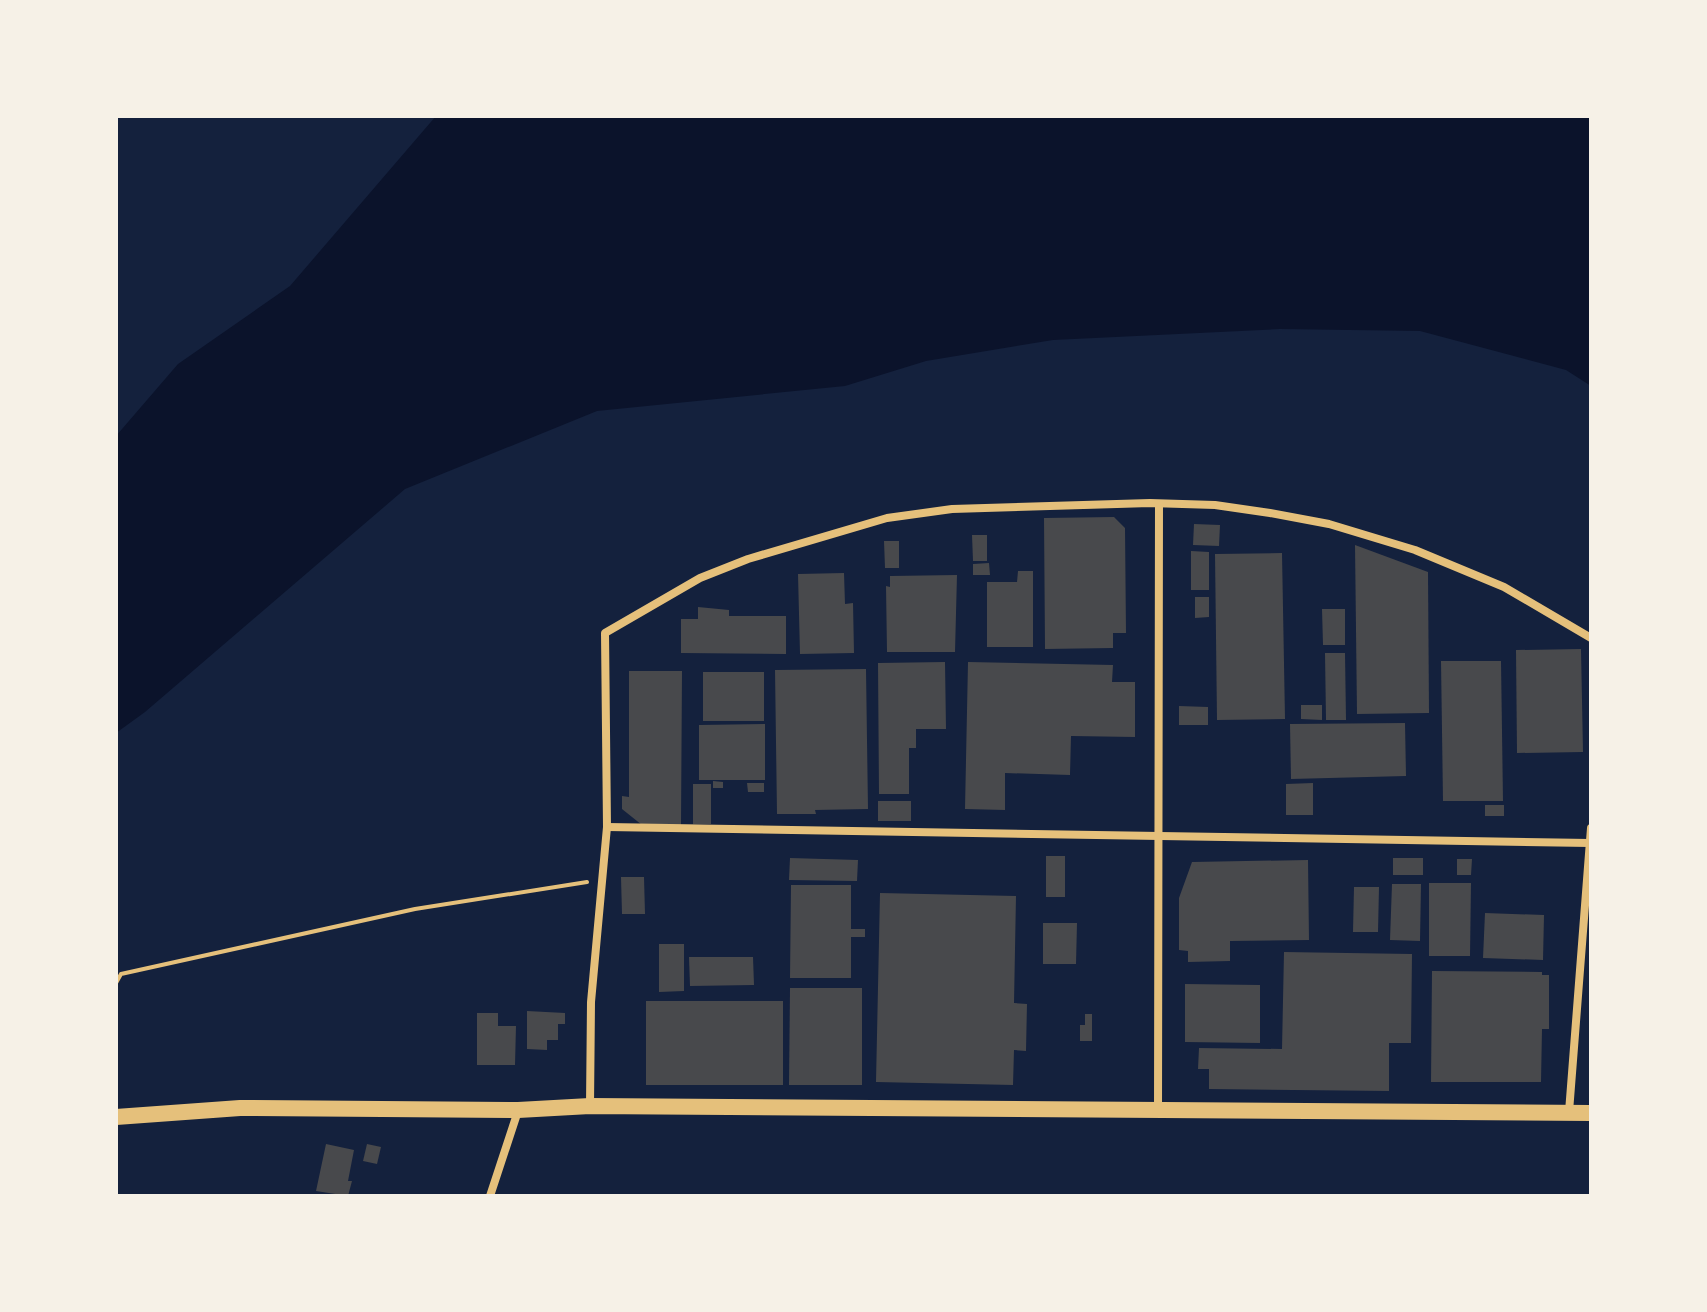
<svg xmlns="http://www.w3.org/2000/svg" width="1707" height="1312" viewBox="0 0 1707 1312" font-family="'DejaVu Sans',sans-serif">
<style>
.water{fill:#0b132b}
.building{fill:#48494c}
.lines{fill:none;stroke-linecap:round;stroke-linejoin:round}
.path{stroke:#e5c07b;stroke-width:4}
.minor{stroke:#e5c07b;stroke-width:8}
.secondary{stroke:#e5c07b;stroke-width:16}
</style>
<rect width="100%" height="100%" fill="#14213d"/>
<path class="water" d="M 436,116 L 1591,116 L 1591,386 L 1566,370 L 1420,331 L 1280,329 L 1053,340 L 926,361 L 845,386 L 597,411 L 405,489 L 145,712 L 116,733 L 116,436 L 178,364 L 290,286 Z"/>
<g class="building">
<path d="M 1114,517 L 1125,528 L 1126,633 L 1113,633 L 1113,648 L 1045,649 L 1044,518 Z"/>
<path d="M 1194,524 L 1220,525 L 1219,546 L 1193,545 Z"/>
<path d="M 972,535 L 987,535 L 987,561 L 973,561 Z"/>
<path d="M 884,541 L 899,541 L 899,568 L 885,568 Z"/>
<path d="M 1355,545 L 1428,572 L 1429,713 L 1357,714 Z"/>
<path d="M 1191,551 L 1209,552 L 1209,590 L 1191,590 Z"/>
<path d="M 1282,553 L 1285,719 L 1217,720 L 1215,554 Z"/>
<path d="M 989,563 L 990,575 L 973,575 L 973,564 Z"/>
<path d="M 1018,571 L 1033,571 L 1033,647 L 987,647 L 987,582 L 1017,582 Z"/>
<path d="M 844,573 L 845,604 L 853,603 L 854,653 L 800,654 L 798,574 Z"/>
<path d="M 957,575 L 955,652 L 887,652 L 886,586 L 890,587 L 890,576 Z"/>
<path d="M 1195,597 L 1209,597 L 1209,617 L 1195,618 Z"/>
<path d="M 698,607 L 729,610 L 729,616 L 786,616 L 786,654 L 681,653 L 681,619 L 698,619 Z"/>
<path d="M 1322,609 L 1345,609 L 1345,645 L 1323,645 Z"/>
<path d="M 1581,649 L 1583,752 L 1517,753 L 1516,650 Z"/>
<path d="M 1325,653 L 1345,653 L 1346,720 L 1326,720 Z"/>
<path d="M 1441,661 L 1501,661 L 1503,801 L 1443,801 Z"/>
<path d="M 945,662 L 946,729 L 916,729 L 916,748 L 909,748 L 909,794 L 879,794 L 878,663 Z"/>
<path d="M 968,662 L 1113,665 L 1112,682 L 1135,682 L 1135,737 L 1071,736 L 1070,775 L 1005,773 L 1005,810 L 965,809 Z"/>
<path d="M 866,669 L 868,809 L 815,810 L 816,814 L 777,814 L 775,670 Z"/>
<path d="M 629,671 L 682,671 L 681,825 L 642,825 L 622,809 L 622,796 L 629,797 Z"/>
<rect x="703" y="672" width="61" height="49"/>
<path d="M 1301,705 L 1322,705 L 1322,720 L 1301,719 Z"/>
<path d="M 1179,706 L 1208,707 L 1208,725 L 1179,725 Z"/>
<path d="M 1405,723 L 1406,776 L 1291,779 L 1290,724 Z"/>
<path d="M 765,724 L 765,780 L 699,780 L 699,725 Z"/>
<path d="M 713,781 L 723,782 L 723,788 L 713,788 Z"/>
<path d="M 747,783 L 764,783 L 764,792 L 748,792 Z"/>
<path d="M 1313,783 L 1313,815 L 1286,815 L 1286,784 Z"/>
<rect x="693" y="784" width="18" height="40"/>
<rect x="878" y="801" width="33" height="20"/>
<rect x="1485" y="805" width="19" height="11"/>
<rect x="1046" y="856" width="19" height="41"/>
<path d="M 790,858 L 858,860 L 857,881 L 789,880 Z"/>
<rect x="1393" y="858" width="30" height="17"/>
<path d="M 1457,859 L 1472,859 L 1471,875 L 1457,875 Z"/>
<path d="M 1308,860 L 1309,940 L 1230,941 L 1230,961 L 1188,962 L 1188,951 L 1179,950 L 1179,898 L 1192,862 Z"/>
<path d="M 621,877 L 644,877 L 645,914 L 622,914 Z"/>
<path d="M 1429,883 L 1471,883 L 1470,956 L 1429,956 Z"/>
<path d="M 1392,884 L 1421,884 L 1420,941 L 1390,940 Z"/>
<path d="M 791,885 L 851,885 L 851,929 L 865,929 L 865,937 L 851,937 L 851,978 L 790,978 Z"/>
<path d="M 1354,887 L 1379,887 L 1378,932 L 1353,932 Z"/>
<path d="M 880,893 L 1016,896 L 1014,1003 L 1027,1004 L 1026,1051 L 1014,1050 L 1013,1085 L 876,1082 Z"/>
<path d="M 1485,913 L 1544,915 L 1543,960 L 1483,958 Z"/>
<path d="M 1043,923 L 1077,923 L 1076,964 L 1043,964 Z"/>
<path d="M 659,944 L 684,944 L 684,991 L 659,992 Z"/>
<path d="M 1284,952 L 1412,954 L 1411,1043 L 1389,1043 L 1389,1091 L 1209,1089 L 1209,1069 L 1198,1069 L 1199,1048 L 1282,1049 Z"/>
<path d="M 689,957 L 753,957 L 754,985 L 690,986 Z"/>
<path d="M 1432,971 L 1542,972 L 1542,975 L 1549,975 L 1549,1029 L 1542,1029 L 1541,1082 L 1431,1082 Z"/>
<path d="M 1185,984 L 1260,985 L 1260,1043 L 1185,1042 Z"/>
<path d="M 790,988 L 862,988 L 862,1085 L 789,1085 Z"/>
<rect x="646" y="1001" width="137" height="84"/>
<path d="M 527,1011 L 565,1013 L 565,1024 L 558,1024 L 558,1040 L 547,1040 L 547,1050 L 527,1049 Z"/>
<path d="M 477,1013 L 498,1013 L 498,1026 L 516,1026 L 515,1065 L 477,1065 Z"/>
<path d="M 1085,1014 L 1092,1014 L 1092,1041 L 1080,1041 L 1080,1025 L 1085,1025 Z"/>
<path d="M 326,1144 L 354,1150 L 348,1181 L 352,1181 L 348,1196 L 316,1191 Z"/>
<path d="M 367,1144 L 381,1147 L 377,1164 L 363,1161 Z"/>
</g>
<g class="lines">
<path class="path" d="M 116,983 L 121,974 L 415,909 L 587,882"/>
<g class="minor">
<path d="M 607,827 L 1590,843"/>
<path d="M 590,1106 L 591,1002 L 607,827 L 605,633 L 700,578 L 748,559 L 887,518 L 952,509 L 1150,503 L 1215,505 L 1270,513 L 1329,524 L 1415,550 L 1504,587 L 1591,638"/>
<path d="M 1158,1111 L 1159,504"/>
<path d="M 1569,1112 L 1591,828"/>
<path d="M 490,1196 L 518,1111"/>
</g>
<path class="secondary" d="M 116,1117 L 240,1108 L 518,1110 L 590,1106 L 1591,1113"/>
</g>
<rect width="1707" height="1312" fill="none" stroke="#f6f1e7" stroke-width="236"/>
</svg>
